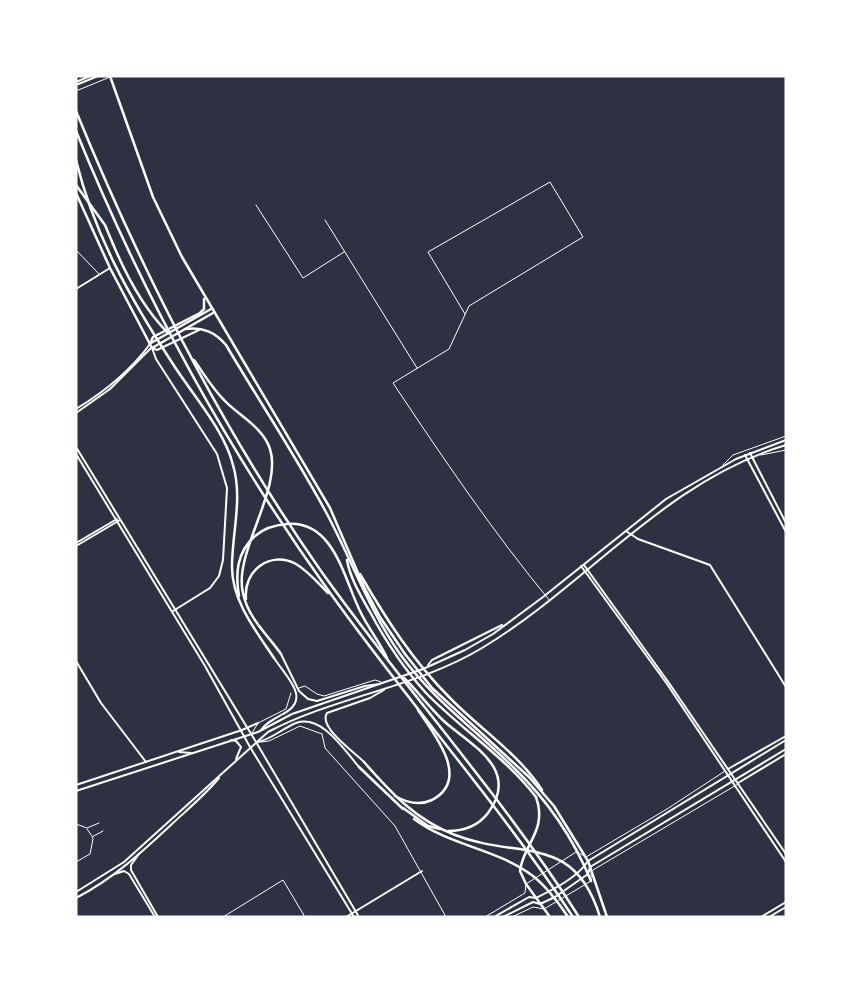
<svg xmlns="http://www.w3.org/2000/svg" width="862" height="993" viewBox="0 0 862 993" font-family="'Golos Text',sans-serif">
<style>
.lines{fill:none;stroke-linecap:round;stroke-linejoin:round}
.pedestrian{stroke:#fff;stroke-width:1}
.minor{stroke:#fff;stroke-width:1}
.tertiary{stroke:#fff;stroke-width:2}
.secondary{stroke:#fff;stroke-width:2}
.primary{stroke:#fff;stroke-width:2}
.trunk{stroke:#fff;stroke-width:2.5}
.motorway{stroke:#fff;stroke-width:2.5}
</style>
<rect width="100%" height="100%" fill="#2d3142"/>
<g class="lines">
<g class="pedestrian">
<path d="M 76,824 L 87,828 L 99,823"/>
<path d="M 87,829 L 92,836"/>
<path d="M 76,862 L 90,854 L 93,839 L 92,837 L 103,831"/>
</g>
<g class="minor">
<path d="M 76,91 L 110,77"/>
<path d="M 256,205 L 303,278 L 344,252"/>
<path d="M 325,220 L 417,368"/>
<path d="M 76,250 L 99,274"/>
<path d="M 465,314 L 428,252 L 550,182 L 583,237 L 469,306 L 449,349 L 393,383 C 443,458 493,532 550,601"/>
<path d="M 761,455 L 786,450"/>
<path d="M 723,465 L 733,455 L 786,436"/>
<path d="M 299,688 L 305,686 L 317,694 L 324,696 L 375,680 L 381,682"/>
<path d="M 252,733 L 258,723 L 286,709 L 291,693"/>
<path d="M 322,734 L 325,748 L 395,826 L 446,917"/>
<path d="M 261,742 L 269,741 L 300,726 L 322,734"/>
<path d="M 579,853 L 586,857 L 667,809 L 725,771"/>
<path d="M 593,870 L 738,784"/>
<path d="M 223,917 L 283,880 L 305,917"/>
<path d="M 485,917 L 525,893 L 526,884 L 576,852"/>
<path d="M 512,917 L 533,907 L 544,909 L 591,881 L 591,874"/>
</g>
<g class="tertiary">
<path d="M 76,289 L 110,268"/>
<path d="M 152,348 L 156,359 L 217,454 L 227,488 L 223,560 L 219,576 L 210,588 L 173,611"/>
<path d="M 152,348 L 157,350 L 199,330"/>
<path d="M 76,447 L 256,742"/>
<path d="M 750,453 L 786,523"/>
<path d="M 76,454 L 205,666 L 250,747"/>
<path d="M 745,455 L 786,532"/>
<path d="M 626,531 L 638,539 L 710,565 L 786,687"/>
<path d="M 76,543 L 117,519"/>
<path d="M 76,546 L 120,520"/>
<path d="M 76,661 L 101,703 L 146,762"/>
<path d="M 139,854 L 131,865 L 131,870 L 158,917"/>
<path d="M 115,874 L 124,871 L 129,874 L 155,917"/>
<path d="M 346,917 L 422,871"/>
<path d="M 761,917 L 786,902"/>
<path d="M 769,917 L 786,907"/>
</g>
<g class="secondary">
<path d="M 76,82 L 90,76"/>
<path d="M 76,85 L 98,76"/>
<path d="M 76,409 C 104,392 131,370 150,344"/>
<path d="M 76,413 L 110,389 L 151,348"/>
<path d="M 584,565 L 669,683 L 786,854"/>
<path d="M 581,566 L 667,684 L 786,862"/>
<path d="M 256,742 L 359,917"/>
<path d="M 250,747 L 354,917"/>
<path d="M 179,752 L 191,753"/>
<path d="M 728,769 L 786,736"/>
<path d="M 738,783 L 786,754"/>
<path d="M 76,785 L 242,730 L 258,723"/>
<path d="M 76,898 C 113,879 142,852 172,824 C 188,809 205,795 219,778"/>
<path d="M 494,917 L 529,897 L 536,898 C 554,889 577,878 588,861 L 786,740"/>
<path d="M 503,917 L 533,902 L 540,904 L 555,897 L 588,874 L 590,867 L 786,749"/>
</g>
<g class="primary">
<path d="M 281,654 L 299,691 L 308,699 L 317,701 L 365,686 L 380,684"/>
<path d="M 428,665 L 432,660 L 502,625"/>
<path d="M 261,730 C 267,722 274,719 283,714 C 312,699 287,678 274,658"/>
<path d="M 231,740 L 236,741 L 241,747 L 236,759"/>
<path d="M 258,742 C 272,739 283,728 296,723 C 322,714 344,750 359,767"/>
<path d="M 364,762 C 354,752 318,727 327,713 L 370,698 L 384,690"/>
<path d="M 76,791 L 258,732 L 292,714 L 423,669 L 465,650 L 493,634 L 543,597 L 666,499 L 736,459 L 786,440"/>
<path d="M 76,892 L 124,862 L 268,732 C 336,696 416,688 482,648 C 587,585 665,481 786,445"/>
</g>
<g class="trunk">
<path d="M 110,76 L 153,197 L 182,257 L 330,508 L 364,587 L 380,617 L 405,654 L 432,688 L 529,777 L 554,806 L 588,861 L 607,917"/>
<path d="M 76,185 L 105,225 L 113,244"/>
<path d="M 76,193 L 110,268 L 152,348 L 213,313"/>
<path d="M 186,329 C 203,327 215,332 226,345 C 259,401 296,456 327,514 C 352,561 369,610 400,654 C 432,699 476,730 515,769 C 547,800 574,840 591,881"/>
<path d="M 151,343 L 211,309"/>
<path d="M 150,344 L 153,337 L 200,313 L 204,309 L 204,299"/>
<path d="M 347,560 C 350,578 361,596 370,612 C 385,640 404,669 426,693 C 461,729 505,757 536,797"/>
<path d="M 360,574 C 386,619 413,661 450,698 C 480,729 519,754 542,790"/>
<path d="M 536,797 C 548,831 523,844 520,871 L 526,884 L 550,917"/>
</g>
<g class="motorway">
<path d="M 76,111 C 142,272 221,428 321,571 C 404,688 502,795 579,917"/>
<path d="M 76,131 C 142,293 226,448 328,590 C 407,701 498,803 573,917"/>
<path d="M 76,160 C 94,234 130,298 171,361 C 191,393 224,429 233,465 C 243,499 232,532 232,567 C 232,601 256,631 274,658"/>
<path d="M 113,244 C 126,275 144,309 168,333"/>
<path d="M 194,360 C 204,374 212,388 224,400 C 239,416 263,427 270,449 C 283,489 233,553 243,593 C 248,618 267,634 281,654"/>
<path d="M 239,596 C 235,573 237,552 255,536 C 264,528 275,525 287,524 C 334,520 344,579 360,611 C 368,628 379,641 387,658"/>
<path d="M 246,599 C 243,571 270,550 296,564 C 308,571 318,583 328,593"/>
<path d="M 404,678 C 419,692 430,709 446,723 C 473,746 520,770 488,813 C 478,826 464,831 448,831"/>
<path d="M 364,762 C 391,793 416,820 455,835 C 519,860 574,832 600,917"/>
<path d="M 359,767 L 403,809"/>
<path d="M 395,796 C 407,803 419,806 432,800 C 472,779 433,733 418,710"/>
<path d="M 403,808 L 428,826 L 440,829"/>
<path d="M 414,819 C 450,846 498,849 533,876 C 547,887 558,902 568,917"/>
</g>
</g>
<rect width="862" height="993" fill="none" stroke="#ffffff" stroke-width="155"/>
</svg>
